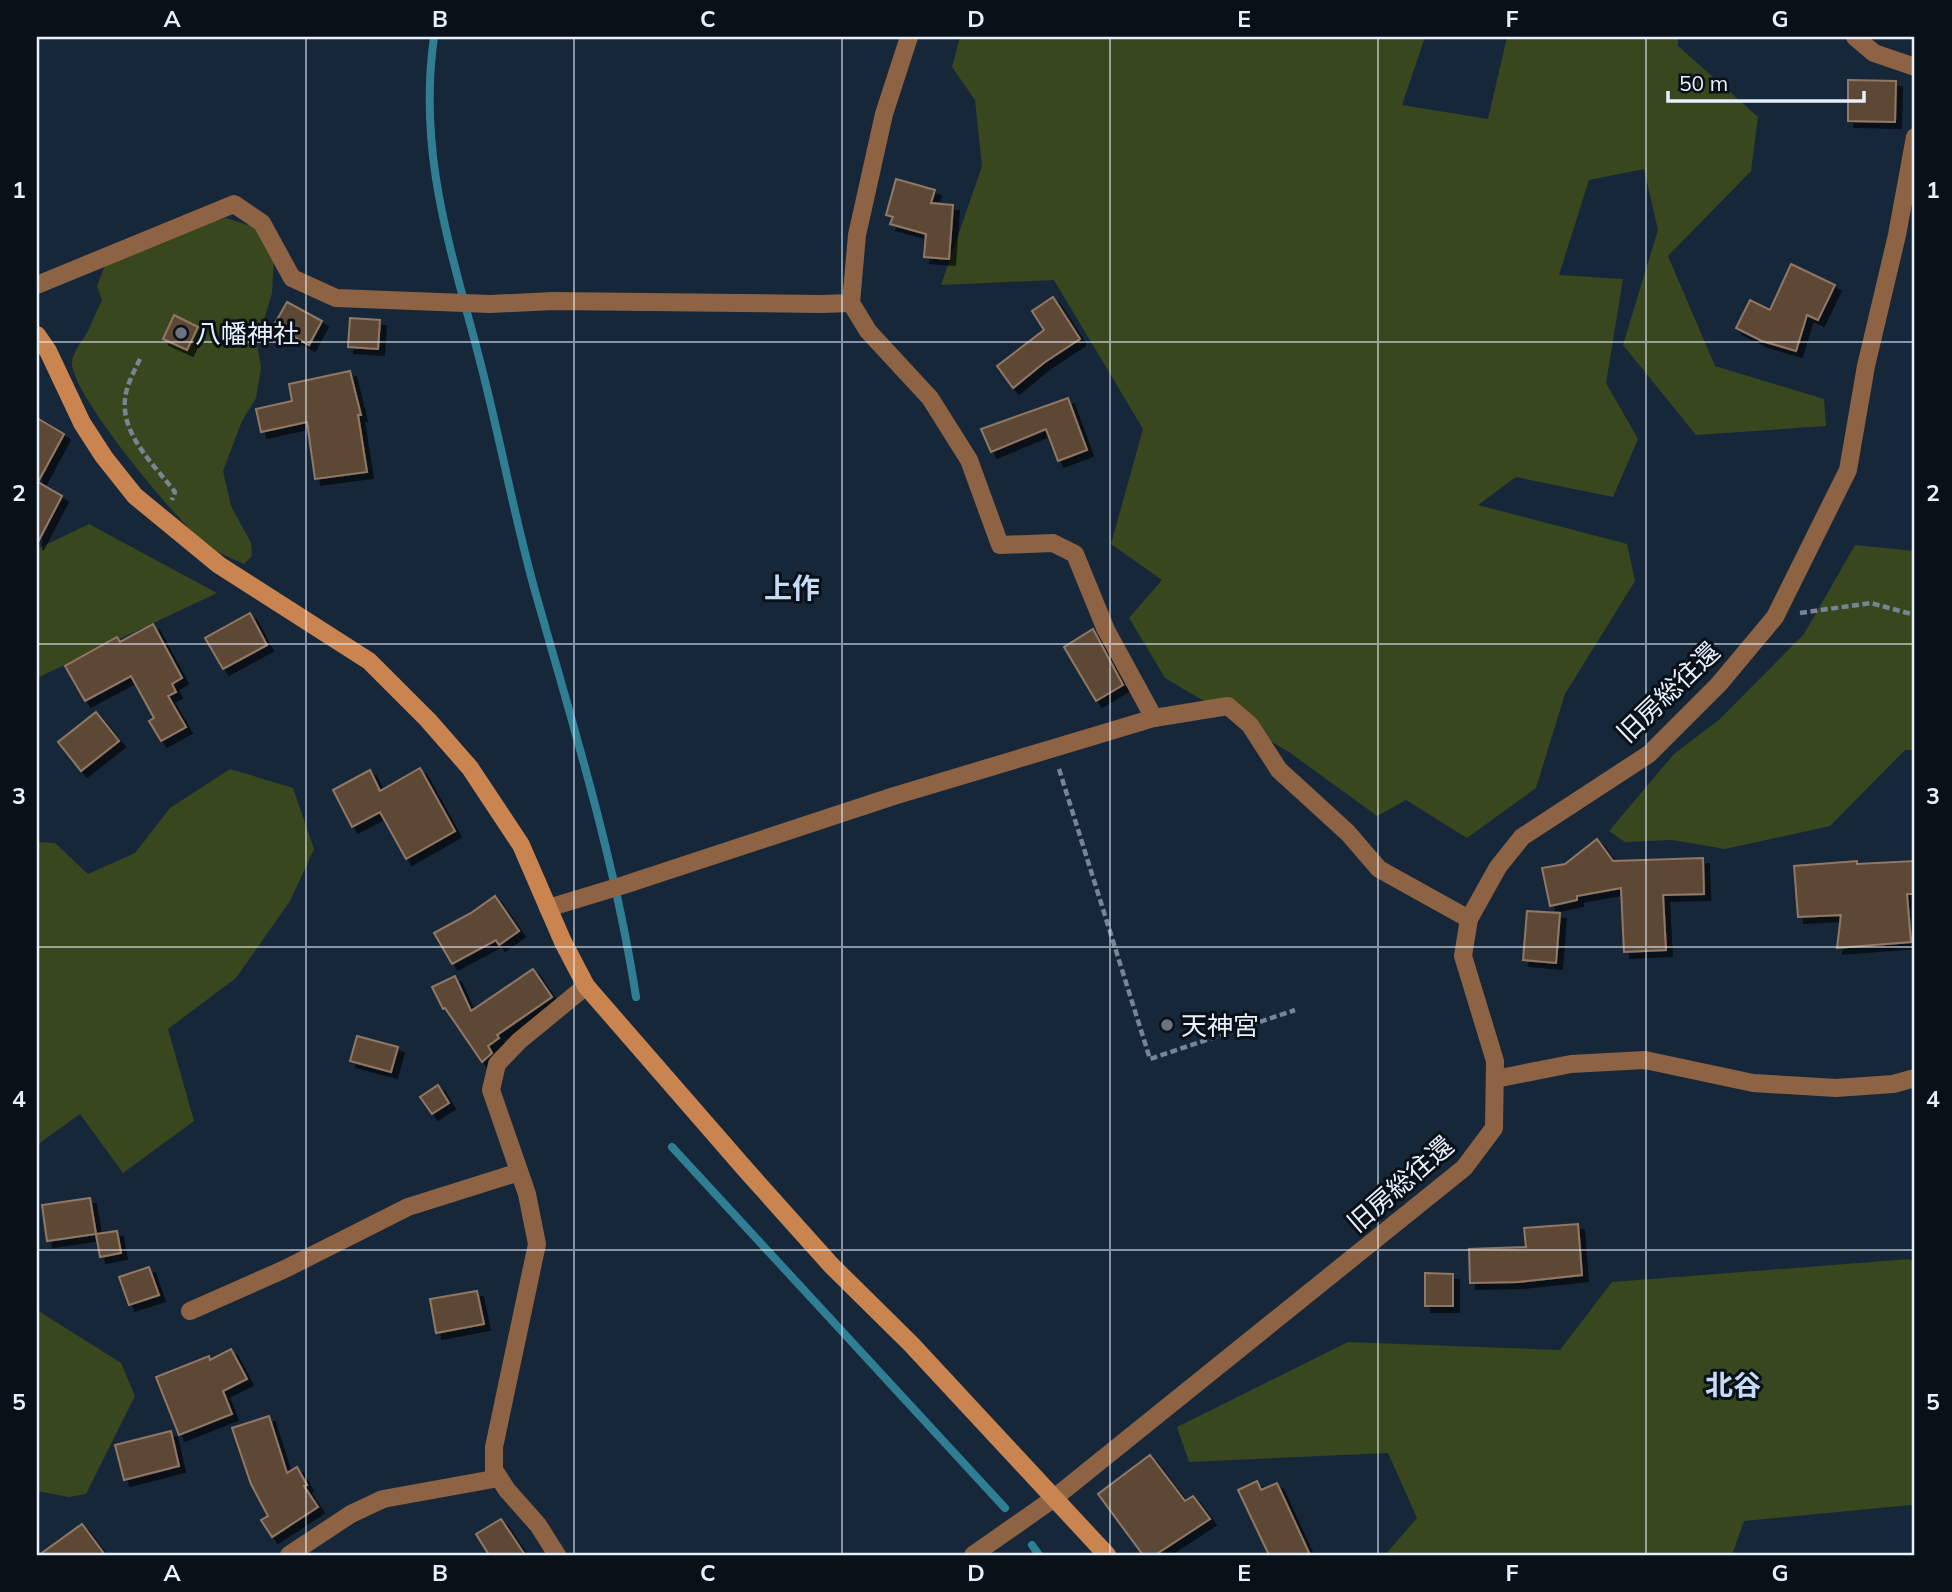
<svg xmlns="http://www.w3.org/2000/svg" width="1952" height="1592" viewBox="0 0 1952 1592" font-family="Mulish,'Noto Sans JP',sans-serif">
<style>
.green{fill:#38471e}
.lines{fill:none;stroke-linecap:round;stroke-linejoin:round}
.stream{stroke:#2f7e93;stroke-width:8}
.building{fill:#5d4635;stroke:#917865;stroke-width:2;filter:url(#shadow)}
.path{stroke:#778494;stroke-width:4.5;stroke-dasharray:7 3.5;stroke-linecap:butt}
.street{stroke:#8e6343;stroke-width:18}
.secondary{stroke:#ca844f;stroke-width:18}
.grid{fill:none;stroke:#e7f1fe;stroke-width:2;stroke-opacity:0.55}
.worship-dot{fill:#6b7280;stroke:#091018;stroke-width:2.5}
.labels{text-anchor:middle;dominant-baseline:central;stroke-width:6;stroke-linejoin:round;paint-order:stroke}
.poi-label{font-size:26px;fill:#e7f1fe;stroke:#091018;text-anchor:start}
.street-label{font-size:26px;fill:#e7f1fe;stroke:#091018}
.neighbourhood-label{font-size:28px;font-weight:bold;fill:#c6dbf5;stroke:#091018}
.neatline{fill:none;stroke:#e7f1fe;stroke-width:2.5}
.grid-label{font-size:23px;text-anchor:middle;font-weight:bold;fill:#e7f1fe}
</style>
<defs>
<filter id="shadow"><feDropShadow dx="6" dy="6" stdDeviation="0" flood-color="#0009"/></filter>
</defs>
<rect width="100%" height="100%" fill="#17273a"/>
<g class="green">
<path d="M 960,37 L 1425,37 L 1402,105 L 1488,119 L 1507,37 L 1678,37 L 1678,46 L 1758,117 L 1751,171 L 1668,256 L 1715,366 L 1824,399 L 1826,426 L 1696,435 L 1623,345 L 1658,230 L 1644,169 L 1589,180 L 1559,275 L 1623,279 L 1606,383 L 1638,439 L 1613,497 L 1516,477 L 1478,505 L 1627,544 L 1635,581 L 1565,694 L 1536,788 L 1467,838 L 1406,800 L 1377,816 L 1289,752 L 1165,678 L 1129,618 L 1162,580 L 1111,544 L 1143,429 L 1054,280 L 941,285 L 982,166 L 975,100 L 952,67 Z"/>
<path d="M 226,218 L 251,226 L 267,237 L 274,256 L 272,293 L 257,343 L 261,368 L 256,398 L 242,421 L 223,471 L 231,506 L 251,543 L 252,556 L 244,564 C 232,558 217,553 206,545 C 179,523 69,392 72,362 C 73,351 84,339 89,329 C 93,320 97,310 102,300 L 97,286 L 107,260 L 187,228 Z"/>
<path d="M 89,524 L 217,593 L 37,678 L 37,549 Z"/>
<path d="M 1855,545 L 1915,551 L 1915,750 L 1905,750 L 1830,826 L 1725,849 L 1672,840 L 1625,842 L 1609,831 L 1674,754 L 1720,719 L 1804,634 Z"/>
<path d="M 230,769 L 293,788 L 314,849 L 290,901 L 236,978 L 168,1029 L 194,1121 L 123,1173 L 80,1114 L 37,1145 L 37,842 L 55,843 L 88,874 L 135,853 L 170,808 Z"/>
<path d="M 1910,1259 L 1915,1265 L 1915,1508 L 1911,1505 L 1744,1521 L 1732,1555 L 1385,1555 L 1417,1518 L 1388,1453 L 1189,1462 L 1177,1427 L 1348,1342 L 1560,1350 L 1612,1282 Z"/>
<path d="M 37,1310 L 121,1363 L 135,1396 L 86,1494 L 69,1497 L 37,1491 Z"/>
</g>
<g class="lines">
<g class="stream">
<path d="M 434,37 C 416,164 457,265 486,385 C 503,454 516,523 535,591 C 573,725 615,860 636,997"/>
<path d="M 672,1147 L 1005,1508"/>
<path d="M 1032,1545 L 1039,1555"/>
</g>
</g>
<g class="building">
<path d="M 1848,80 L 1896,81 L 1895,122 L 1848,121 Z"/>
<path d="M 896,179 L 935,190 L 931,203 L 953,205 L 949,259 L 924,257 L 926,234 L 890,224 L 893,217 L 886,215 Z"/>
<path d="M 1791,264 L 1835,285 L 1818,320 L 1807,315 L 1796,351 L 1762,341 L 1736,328 L 1750,300 L 1770,310 Z"/>
<path d="M 1053,297 L 1080,339 L 1045,362 L 1013,388 L 997,366 L 1044,330 L 1032,311 Z"/>
<path d="M 287,302 L 322,321 L 309,345 L 274,325 Z"/>
<path d="M 174,315 L 198,327 L 187,350 L 163,339 Z"/>
<path d="M 350,318 L 380,320 L 378,349 L 348,347 Z"/>
<path d="M 350,371 L 361,415 L 358,415 L 367,472 L 315,479 L 307,422 L 261,432 L 256,409 L 292,401 L 289,384 Z"/>
<path d="M 1068,398 L 1087,450 L 1058,461 L 1046,429 L 991,452 L 981,429 Z"/>
<path d="M 37,418 L 64,434 L 38,482 L 62,496 L 37,544 Z"/>
<path d="M 250,613 L 267,645 L 223,669 L 205,638 Z"/>
<path d="M 153,624 L 182,678 L 172,684 L 176,692 L 168,696 L 186,727 L 161,741 L 149,721 L 154,718 L 131,676 L 85,701 L 65,666 L 117,637 L 120,642 Z"/>
<path d="M 1093,629 L 1123,685 L 1096,701 L 1064,647 Z"/>
<path d="M 96,712 L 119,741 L 81,771 L 58,742 Z"/>
<path d="M 420,768 L 455,831 L 406,859 L 380,812 L 352,827 L 333,790 L 370,770 L 380,791 Z"/>
<path d="M 1597,839 L 1613,861 L 1703,858 L 1704,894 L 1663,895 L 1666,950 L 1624,952 L 1621,888 L 1577,896 L 1577,900 L 1550,906 L 1542,868 L 1565,864 Z"/>
<path d="M 1857,861 L 1857,864 L 1915,861 L 1915,894 L 1907,894 L 1911,942 L 1837,948 L 1841,915 L 1798,917 L 1794,866 Z"/>
<path d="M 495,896 L 519,931 L 499,945 L 496,940 L 452,964 L 434,933 L 471,913 Z"/>
<path d="M 1527,911 L 1560,913 L 1556,963 L 1523,960 Z"/>
<path d="M 533,969 L 552,997 L 497,1035 L 499,1038 L 488,1046 L 492,1053 L 482,1062 L 445,1008 L 443,1009 L 432,987 L 455,976 L 471,1011 Z"/>
<path d="M 357,1036 L 398,1047 L 391,1072 L 350,1061 Z"/>
<path d="M 438,1085 L 449,1103 L 432,1114 L 420,1097 Z"/>
<path d="M 90,1198 L 96,1234 L 47,1241 L 42,1205 Z"/>
<path d="M 1578,1224 L 1582,1275 L 1518,1282 L 1470,1283 L 1469,1249 L 1526,1247 L 1524,1228 Z"/>
<path d="M 117,1231 L 121,1253 L 100,1257 L 96,1234 Z"/>
<path d="M 149,1267 L 159,1295 L 129,1305 L 119,1277 Z"/>
<path d="M 1425,1273 L 1453,1274 L 1453,1306 L 1425,1306 Z"/>
<path d="M 477,1291 L 484,1324 L 436,1333 L 430,1299 Z"/>
<path d="M 231,1349 L 247,1379 L 223,1391 L 232,1414 L 179,1435 L 156,1377 L 209,1356 L 210,1360 Z"/>
<path d="M 269,1416 L 287,1473 L 297,1467 L 307,1485 L 304,1486 L 318,1507 L 272,1537 L 261,1520 L 268,1516 L 251,1484 L 232,1428 Z"/>
<path d="M 171,1431 L 179,1466 L 124,1480 L 115,1445 Z"/>
<path d="M 1150,1455 L 1185,1501 L 1193,1496 L 1210,1519 L 1155,1555 L 1143,1555 L 1098,1494 Z"/>
<path d="M 1257,1481 L 1261,1490 L 1277,1483 L 1310,1555 L 1269,1555 L 1238,1490 Z"/>
<path d="M 501,1519 L 525,1555 L 489,1555 L 476,1534 Z"/>
<path d="M 82,1524 L 105,1555 L 39,1555 Z"/>
</g>
<g class="lines">
<g class="path">
<path d="M 140,359 C 135,369 130,379 127,389 C 115,430 153,463 175,492 L 172,500"/>
<path d="M 1800,613 L 1871,603 L 1915,615"/>
<path d="M 1059,769 L 1150,1059 L 1295,1010"/>
</g>
<g class="street">
<path d="M 909,37 L 884,114 L 857,235 L 851,303 L 868,331 L 930,398 L 969,460 L 1000,545 L 1053,543 L 1075,554 L 1106,630 L 1154,718"/>
<path d="M 1855,37 L 1874,53 L 1915,67"/>
<path d="M 37,285 L 234,204 L 262,223 L 292,278 L 336,298 L 490,304 L 553,301 L 821,304 L 851,303"/>
<path d="M 548,908 L 624,885 L 894,796 L 1154,718 L 1228,706 L 1250,725 L 1279,770 L 1348,833 L 1379,869 L 1469,919"/>
<path d="M 1495,1079 L 1571,1064 L 1645,1060 L 1753,1083 L 1836,1088 L 1893,1084 L 1915,1078"/>
<path d="M 190,1311 L 285,1269 L 408,1207 L 519,1172"/>
<path d="M 289,1555 L 351,1514 L 383,1499 L 499,1478"/>
<path d="M 557,1555 L 538,1525 L 507,1490 L 494,1470 L 494,1447 L 537,1244 L 527,1194 L 491,1090 L 497,1064 L 519,1041 L 586,986"/>
<path d="M 973,1555 L 1053,1499 L 1464,1168 L 1494,1128 L 1495,1061 L 1463,956 L 1469,919 L 1498,867 L 1522,837 L 1649,754 L 1719,684 L 1775,617 L 1848,470 L 1866,366 L 1897,235 L 1915,137"/>
</g>
<path class="secondary" d="M 37,335 L 48,351 L 82,423 L 104,457 L 135,496 L 219,565 L 369,661 L 428,720 L 470,768 L 521,845 L 563,942 L 586,986 L 746,1170 L 831,1265 L 911,1344 L 1107,1555"/>
</g>
<path class="grid" d="M 306,37 L 306,1555M 574,37 L 574,1555M 842,37 L 842,1555M 1110,37 L 1110,1555M 1378,37 L 1378,1555M 1646,37 L 1646,1555M 37,342 L 1915,342M 37,644 L 1915,644M 37,947 L 1915,947M 37,1250 L 1915,1250"/>
<g class="worship-dot">
<circle cx="181" cy="333" r="7"/>
<circle cx="1167" cy="1025" r="7"/>
</g>
<g class="labels">
<g class="poi-label">
<text x="195" y="333">八幡神社</text>
<text x="1181" y="1025">天神宮</text>
</g>
<g class="street-label">
<text transform="translate(1668 692) rotate(-44)">旧房総往還</text>
<text transform="translate(1400 1184) rotate(-41)">旧房総往還</text>
</g>
<g class="neighbourhood-label">
<text x="792" y="587">上作</text>
<text x="1733" y="1384">北谷</text>
</g>
</g>
<rect width="1952" height="1592" fill="none" stroke="#091018" stroke-width="77"/>
<path d="M1668 91v10h196v-10" fill="none" stroke="#e7f1fe" stroke-width="3.5"/>
<text x="1679" y="91" font-size="21" fill="#e7f1fe" stroke="#091018" stroke-width="5" paint-order="stroke">50 m</text>
<rect x="38" y="38" width="1875" height="1516" class="neatline"/>
<g class="grid-label">
<text x="172" y="27">A</text>
<text x="440" y="27">B</text>
<text x="708" y="27">C</text>
<text x="976" y="27">D</text>
<text x="1244" y="27">E</text>
<text x="1512" y="27">F</text>
<text x="1780" y="27">G</text>
<text x="19" y="198">1</text>
<text x="1933" y="198">1</text>
<text x="19" y="501">2</text>
<text x="1933" y="501">2</text>
<text x="19" y="804">3</text>
<text x="1933" y="804">3</text>
<text x="19" y="1107">4</text>
<text x="1933" y="1107">4</text>
<text x="19" y="1410">5</text>
<text x="1933" y="1410">5</text>
<text x="172" y="1581">A</text>
<text x="440" y="1581">B</text>
<text x="708" y="1581">C</text>
<text x="976" y="1581">D</text>
<text x="1244" y="1581">E</text>
<text x="1512" y="1581">F</text>
<text x="1780" y="1581">G</text>
</g>
</svg>
